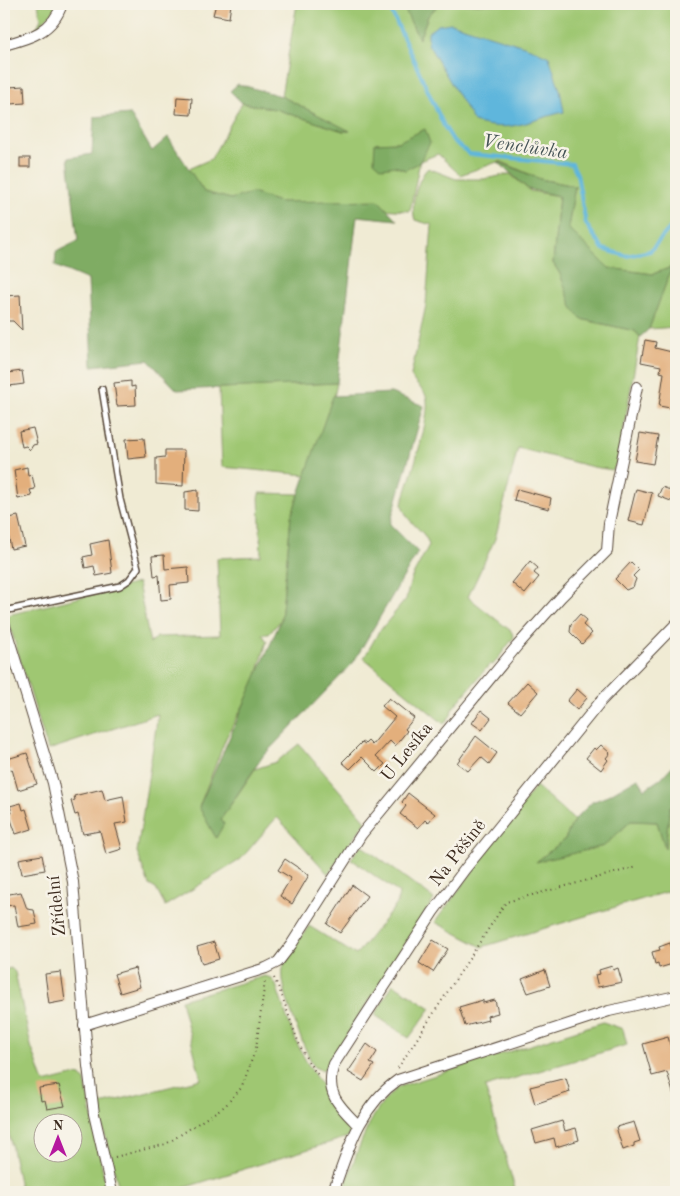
<svg xmlns="http://www.w3.org/2000/svg" width="680" height="1196" viewBox="0 0 680 1196" font-family="'Old Standard TT',serif">
<style>
.green{fill:#9fc772;stroke:#6d7848;fill-rule:evenodd}
.forest{fill:#7fac64;stroke:#5d6b41}
.water{fill:#5fb6dc;stroke:#4d707d}
.lines{fill:none;stroke-linecap:round;stroke-linejoin:round}
.stream{stroke:#5fb6dc;stroke-width:4}
.building{fill:#e3af7b}
.service-casing{stroke:#564739;stroke-width:8}
.minor-casing{stroke:#564739;stroke-width:12}
.path{stroke:#564739;stroke-width:2;stroke-dasharray:1 4;stroke-linecap:butt}
.service{stroke:#fff;stroke-width:5}
.minor{stroke:#fff;stroke-width:10}
.labels{text-anchor:middle;dominant-baseline:central;stroke-width:5;stroke-linejoin:round;paint-order:stroke}
.street-label{font-size:18px;fill:#3b2a1e;stroke:#f7f3e8}
.water-label{font-size:19px;font-style:italic;fill:#465457;stroke:#f7f3e8}
</style>
<rect width="100%" height="100%" fill="#f7f3e8"/>
<filter id="ink" filterUnits="userSpaceOnUse"><feTurbulence type="fractalNoise" baseFrequency=".02" numOctaves="2"/><feDisplacementMap in="SourceGraphic" scale="10" xChannelSelector="R" yChannelSelector="G"/><feConvolveMatrix kernelMatrix="1 2 1 2 8 2 1 2 1" color-interpolation-filters="sRGB"/></filter>
<filter id="wash" filterUnits="userSpaceOnUse"><feTurbulence type="fractalNoise" baseFrequency=".0096" numOctaves="4" result="noise"/><feDisplacementMap in="SourceGraphic" scale="20" xChannelSelector="R" yChannelSelector="G"/><feGaussianBlur stdDeviation="1.12" result="paint"/><feColorMatrix in="noise" values="0 0 0 0 0 0 0 0 0 0 0 0 0 0 0 0 0 1.4 0 .05"/><feComposite in="paint" operator="in"/></filter>
<g filter="url(#wash)">
<rect width="100%" height="100%" fill="#f0ebd4"/>
<g class="green">
<path d="M 38,4 L 56,4 L 53,12 L 36,29 L 41,19 Z"/>
<path d="M 297,4 L 402,4 L 419,39 L 428,16 L 439,4 L 676,4 L 676,327 L 649,329 L 672,267 L 653,274 L 607,268 L 568,228 L 575,186 L 540,179 L 500,161 L 460,175 L 438,154 L 420,161 L 410,211 L 279,202 L 252,193 L 231,199 L 204,192 L 188,169 L 211,159 L 242,103 L 275,109 L 343,131 L 349,131 L 281,96 ZM 398,142 L 405,170 L 394,166 L 375,143 Z"/>
<path d="M 428,168 L 456,179 L 484,179 L 510,174 L 530,191 L 559,196 L 553,263 L 562,277 L 581,319 L 635,331 L 640,337 L 618,460 L 613,470 L 593,467 L 518,448 L 495,539 L 468,597 L 511,631 L 514,637 L 493,665 L 490,664 L 452,709 L 451,715 L 444,724 L 364,658 L 378,633 L 406,599 L 411,579 L 429,545 C 424,527 407,526 402,504 C 408,484 433,413 426,396 C 423,388 414,385 411,375 L 426,305 L 432,225 L 415,220 C 410,205 417,179 428,168 Z"/>
<path d="M 337,383 L 335,393 L 306,475 L 222,467 L 219,388 Z"/>
<path d="M 259,493 L 299,494 L 291,517 L 281,620 L 269,634 L 262,634 L 267,641 L 254,685 L 226,738 L 199,807 L 216,837 L 221,819 L 255,769 L 276,762 L 299,744 L 366,821 L 328,874 L 277,817 L 240,860 L 165,906 L 156,889 L 149,885 L 137,852 L 158,714 L 48,750 L 7,617 L 8,615 L 138,583 L 150,643 L 157,637 L 220,635 L 217,558 L 261,556 Z"/>
<path d="M 536,786 L 574,820 L 565,839 L 538,861 L 604,846 L 631,821 L 657,822 L 665,847 L 670,806 L 676,807 L 676,889 L 482,947 L 435,922 Z"/>
<path d="M 361,845 L 434,899 L 326,1068 L 321,1070 L 314,1067 C 304,1048 279,989 283,968 C 285,958 302,936 309,926 L 356,955 L 397,904 L 399,893 L 351,859 Z"/>
<path d="M 11,968 L 15,972 L 31,1046 L 44,1083 L 76,1075 L 81,1076 L 85,1081 L 107,1192 L 21,1192 L 4,1110 L 4,970 ZM 42,1124 L 72,1124 L 72,1154 L 42,1154 Z"/>
<path d="M 265,976 L 271,978 L 276,985 C 291,1030 299,1057 329,1095 C 337,1106 350,1116 351,1130 L 348,1137 L 170,1192 L 120,1192 L 97,1105 L 201,1079 L 181,1000 Z"/>
<path d="M 393,984 L 431,1008 L 409,1038 L 375,1015 Z"/>
<path d="M 603,1022 L 623,1029 L 627,1045 L 485,1087 L 516,1192 L 343,1192 C 357,1155 366,1114 398,1087 Z"/>
</g>
<g class="forest">
<path d="M 402,4 L 439,4 L 428,16 L 419,39 Z"/>
<path d="M 238,84 L 281,96 L 350,131 L 343,131 L 275,109 L 242,103 L 230,91 Z"/>
<path d="M 130,114 L 152,151 L 168,137 L 204,192 L 231,199 L 252,193 L 279,202 L 378,200 L 397,220 L 357,216 L 337,383 L 177,390 L 148,360 L 92,366 L 88,280 L 55,266 L 56,252 L 78,241 L 68,158 L 92,154 L 94,117 Z"/>
<path d="M 425,129 L 430,143 L 419,163 L 405,170 L 395,166 L 382,168 L 374,161 L 375,143 L 398,142 Z"/>
<path d="M 497,161 L 540,179 L 575,186 L 568,228 L 609,268 L 653,274 L 672,267 L 649,329 L 640,337 L 635,331 L 581,319 L 572,307 L 560,274 L 553,263 L 559,196 L 528,189 Z"/>
<path d="M 391,393 L 424,406 L 390,524 L 418,552 L 353,663 L 263,756 L 221,819 L 224,824 L 216,838 L 199,807 L 281,620 L 291,517 L 333,396 Z"/>
<path d="M 676,762 L 676,807 L 670,806 L 665,848 L 657,822 L 631,821 L 604,846 L 536,862 L 565,839 L 574,820 L 592,802 L 605,797 L 638,778 L 645,789 L 660,779 Z"/>
</g>
<path class="water" d="M 451,23 L 530,48 L 549,57 L 560,90 L 564,112 C 528,120 513,134 474,122 L 428,44 L 428,32 L 438,25 Z"/>
<g class="lines">
<path class="stream" d="M 388,4 L 444,126 L 454,142 L 470,154 L 572,164 L 577,174 L 586,224 L 603,249 L 627,256 L 650,251 L 676,221"/>
</g>
<g id="blocks">
<g class="building">
<path d="M 216,4 L 231,4 L 229,18 L 213,15 Z"/>
<path d="M 24,86 L 25,103 L 10,104 L 9,87 Z"/>
<path d="M 177,97 L 192,98 L 191,115 L 176,114 Z"/>
<rect x="20" y="158" width="10" height="9"/>
<path d="M 20,295 L 22,330 L 13,321 L 4,321 L 4,296 Z"/>
<path d="M 645,340 L 656,342 L 655,348 L 676,353 L 676,409 L 659,406 L 664,373 L 660,372 L 661,366 L 641,362 Z"/>
<path d="M 22,371 L 24,384 L 9,386 L 7,373 Z"/>
<path d="M 131,381 L 131,387 L 135,386 L 136,405 L 117,406 L 114,383 Z"/>
<path d="M 33,428 L 37,444 L 33,445 L 30,450 L 26,446 L 22,447 L 19,431 Z"/>
<path d="M 640,433 L 658,436 L 653,464 L 635,461 Z"/>
<path d="M 144,438 L 146,457 L 128,459 L 126,439 Z"/>
<path d="M 165,450 L 184,450 L 183,486 L 156,484 L 156,458 L 165,457 Z"/>
<path d="M 27,467 L 28,476 L 32,475 L 35,489 L 30,490 L 32,496 L 18,499 L 14,470 Z"/>
<path d="M 662,487 L 676,492 L 676,503 L 658,496 Z"/>
<path d="M 517,489 L 551,498 L 549,509 L 514,500 Z"/>
<path d="M 636,489 L 652,493 L 644,525 L 628,521 Z"/>
<path d="M 198,490 L 198,511 L 185,510 L 185,492 Z"/>
<path d="M 18,516 L 25,546 L 11,549 L 5,519 Z"/>
<path d="M 108,540 L 112,573 L 96,576 L 94,566 L 85,568 L 83,557 L 92,555 L 90,544 Z"/>
<path d="M 164,555 L 165,569 L 188,567 L 189,583 L 170,585 L 171,599 L 161,600 L 159,575 L 154,576 L 152,556 Z"/>
<path d="M 530,561 L 538,568 L 534,573 L 539,577 L 525,594 L 512,583 Z"/>
<path d="M 631,562 L 639,570 L 633,576 L 636,579 L 633,587 L 626,590 L 615,579 Z"/>
<path d="M 580,614 L 587,620 L 583,625 L 592,633 L 582,644 L 570,632 L 571,624 Z"/>
<path d="M 527,682 L 538,692 L 520,713 L 508,703 Z"/>
<path d="M 577,689 L 587,698 L 577,710 L 567,701 Z"/>
<path d="M 389,698 L 414,718 L 405,729 L 407,731 L 395,746 L 390,741 L 376,756 L 385,764 L 377,772 L 362,757 L 350,769 L 342,762 L 362,742 L 365,744 L 368,741 L 372,745 L 395,717 L 382,706 Z"/>
<path d="M 481,710 L 491,718 L 482,730 L 472,723 Z"/>
<path d="M 476,736 L 497,753 L 489,764 L 481,757 L 468,771 L 457,763 Z"/>
<path d="M 601,745 L 610,753 L 606,758 L 608,760 L 601,770 L 586,758 L 594,748 L 596,750 Z"/>
<path d="M 27,753 L 37,784 L 18,790 L 12,769 L 4,772 L 4,760 Z"/>
<path d="M 102,789 L 105,800 L 123,796 L 127,822 L 115,824 L 122,849 L 106,854 L 100,831 L 83,834 L 78,814 L 75,815 L 71,801 L 75,800 L 74,796 Z"/>
<path d="M 408,793 L 435,814 L 428,823 L 425,820 L 418,828 L 400,814 L 406,806 L 402,802 Z"/>
<path d="M 21,803 L 23,810 L 26,809 L 32,829 L 16,834 L 9,814 L 12,813 L 10,806 Z"/>
<path d="M 42,855 L 45,870 L 22,874 L 19,859 Z"/>
<path d="M 285,859 L 309,875 L 292,904 L 280,896 L 291,878 L 278,870 Z"/>
<path d="M 352,885 L 367,896 L 340,933 L 327,924 Z"/>
<path d="M 21,892 L 27,909 L 34,910 L 37,924 L 18,927 L 14,905 L 4,906 L 4,895 Z"/>
<path d="M 433,940 L 448,949 L 433,972 L 419,963 Z"/>
<path d="M 214,942 L 219,959 L 202,964 L 197,947 Z"/>
<path d="M 670,943 L 676,963 L 659,968 L 658,963 L 655,964 L 652,952 L 660,950 L 659,947 Z"/>
<path d="M 612,966 L 613,970 L 618,968 L 622,982 L 598,987 L 595,975 L 600,974 L 599,970 Z"/>
<path d="M 135,968 L 140,987 L 120,993 L 114,974 Z"/>
<path d="M 545,970 L 550,986 L 528,993 L 522,979 Z"/>
<path d="M 61,972 L 65,1001 L 49,1004 L 45,974 Z"/>
<path d="M 483,1000 L 483,1003 L 495,1000 L 498,1013 L 487,1016 L 488,1020 L 465,1026 L 459,1007 Z"/>
<path d="M 668,1037 L 676,1066 L 676,1096 L 674,1096 L 667,1072 L 652,1076 L 643,1044 Z"/>
<path d="M 367,1044 L 377,1052 L 370,1063 L 374,1065 L 363,1081 L 348,1072 Z"/>
<path d="M 566,1078 L 570,1092 L 535,1104 L 530,1087 Z"/>
<path d="M 59,1085 L 65,1106 L 47,1109 L 45,1100 L 41,1101 L 39,1088 Z"/>
<path d="M 562,1121 L 565,1131 L 576,1128 L 579,1140 L 556,1147 L 554,1138 L 536,1143 L 532,1130 Z"/>
<path d="M 634,1122 L 640,1141 L 634,1143 L 634,1146 L 623,1150 L 616,1127 Z"/>
</g>
</g>
</g>
<g filter="url(#ink)">
<use href="#blocks" fill-opacity="0" stroke="#564739" stroke-width="1"/>
<g class="lines">
<g class="service-casing">
<path id="service" d="M 4,611 L 120,586 L 129,580 L 138,568 L 120,499 L 102,389"/>
</g>
<g class="minor-casing">
<g id="minor">
<path d="M 4,45 C 30,38 53,32 62,4"/>
<path d="M 4,623 L 53,783 L 73,882 L 88,1066 L 94,1114 L 112,1192"/>
<path d="M 84,1025 L 266,968 L 278,962 L 291,945 L 361,835 L 517,646 L 561,597 L 607,551 L 609,523 L 637,387"/>
<path d="M 358,1125 C 339,1106 324,1093 334,1064 L 433,912 L 465,869 L 601,701 L 676,624"/>
<path d="M 333,1192 C 348,1150 359,1107 398,1080 L 609,1011 L 676,996"/>
</g>
</g>
<g class="path">
<path d="M 274,978 C 290,1009 295,1051 320,1077"/>
<path d="M 398,1068 L 506,902 L 637,867"/>
<path d="M 115,1157 L 166,1144 L 225,1106 L 242,1087 L 256,1048 L 265,981"/>
</g>
<use href="#service" class="service"/>
<use href="#minor" class="minor"/>
</g>
</g>
<g class="labels">
<g class="street-label">
<text transform="translate(407 752) rotate(-51)">U Lesíka</text>
<text transform="translate(458 853) rotate(-52)">Na Pěšině</text>
<text transform="translate(57 906) rotate(-96)">Zřídelní</text>
</g>
<g class="water-label">
<text transform="translate(525 148) rotate(8)">Venclůvka</text>
</g>
</g>
<rect width="680" height="1196" fill="none" stroke="#f7f3e8" stroke-width="20"/>
<g transform="translate(58 1138)"><circle r="24" fill="#f7f3e8" stroke="#aca397"/>
<path d="M0-4L9 19L0 12L-9 19Z" fill="#b5179e"/>
<text y="-8" font-size="14" font-weight="bold" text-anchor="middle" fill="#3b2a1e">N</text>
</g>
</svg>
